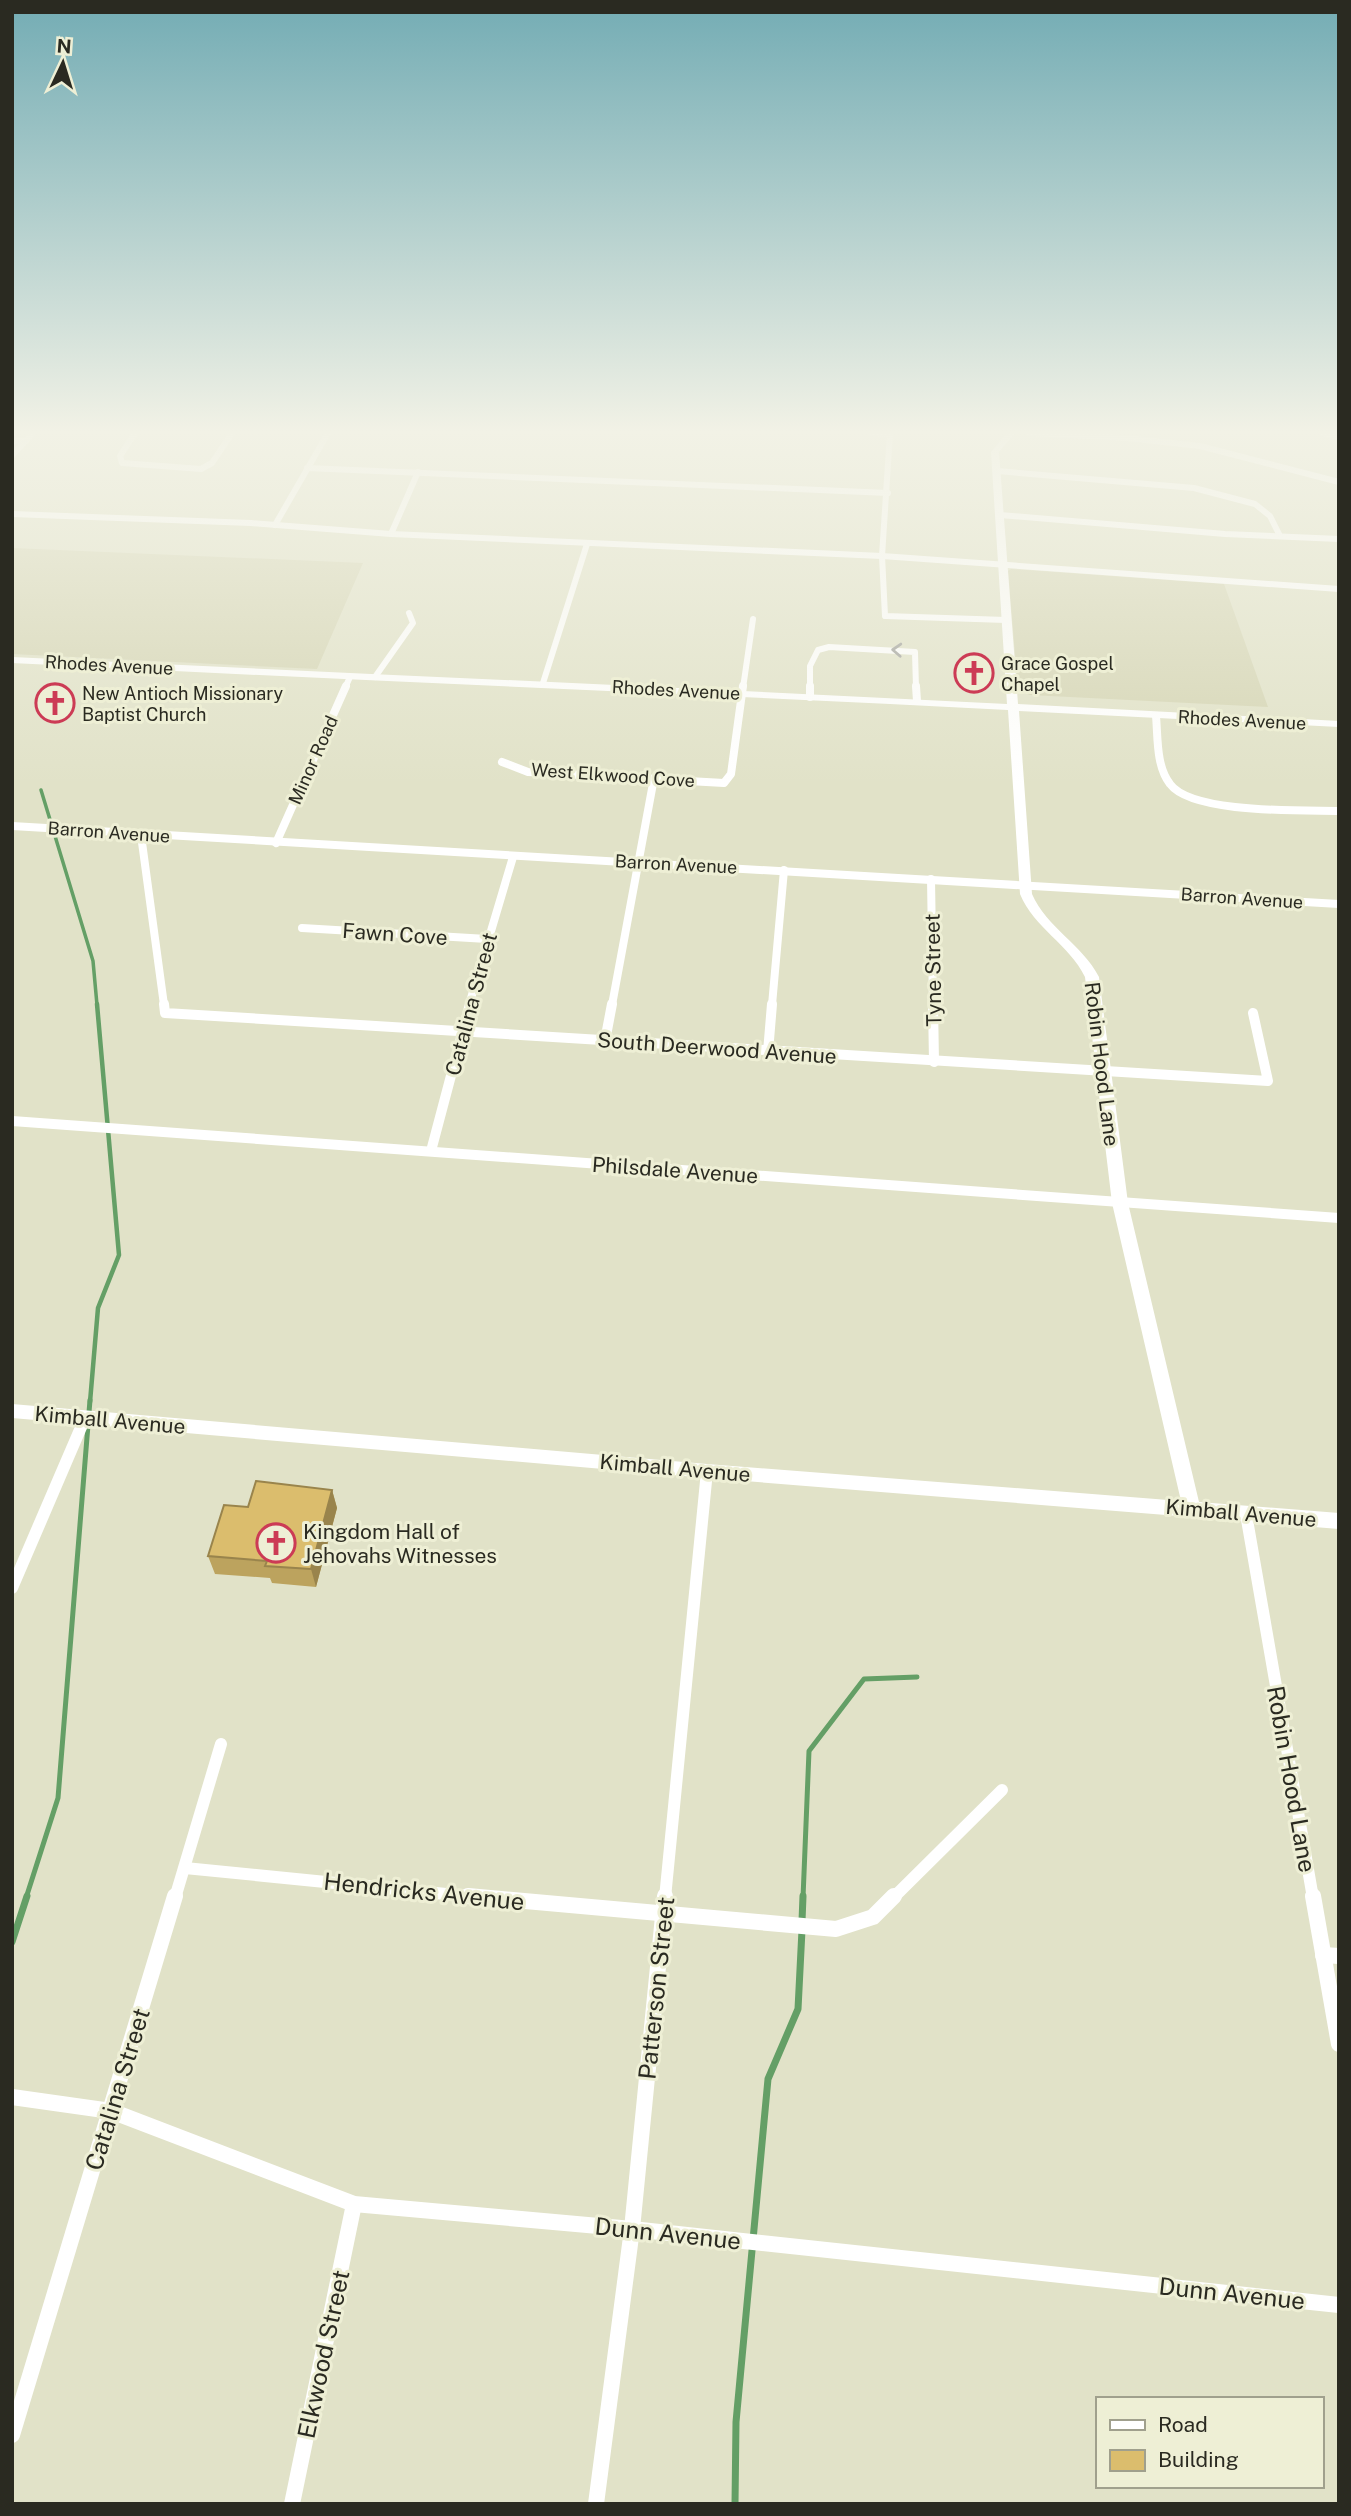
<svg xmlns="http://www.w3.org/2000/svg" width="1351" height="2516" viewBox="0 0 1351 2516" font-family="'Public Sans',sans-serif">
<style>
.built{fill:#d5d5b4}
.lines{fill:none;stroke-linecap:round;stroke-linejoin:round}
.stream-far3{stroke:#649f66;stroke-width:3.5}
.stream-far2{stroke:#649f66;stroke-width:4.5}
.stream-far1{stroke:#649f66;stroke-width:5}
.stream{stroke:#649f66;stroke-width:7}
.street-far4{stroke:#fff;stroke-width:6}
.street-far3{stroke:#fff;stroke-width:8}
.street-far2{stroke:#fff;stroke-width:10}
.street-far1{stroke:#fff;stroke-width:12}
.street{stroke:#fff;stroke-width:16}
.secondary{fill:#fff;fill-rule:evenodd}
.wall{fill:#bca35e}
.shaded-wall{fill:#99844c}
.building{fill:#dbbd6d;stroke:#99844c;stroke-width:2}
.oneway{stroke:#9f9f9b}
.labels{text-anchor:middle;dominant-baseline:central;stroke-width:6;stroke-linejoin:round;paint-order:stroke}
.far-poi-label{font-size:18px;fill:#2a2a21;stroke:#eeefd5;text-anchor:start}
.far-street-label{font-size:18px;fill:#2a2a21;stroke:#eeefd5}
.street-label{font-size:21px;fill:#2a2a21;stroke:#eeefd5}
.poi-label{font-size:21px;fill:#2a2a21;stroke:#eeefd5;text-anchor:start}
.near-street-label{font-size:24px;fill:#2a2a21;stroke:#eeefd5}
</style>
<rect width="100%" height="100%" fill="#e1e2c8"/>
<g class="built">
<path d="M 12,548 L 363,563 L 317,669 L 12,654 Z"/>
<path d="M 1011,569 L 1224,584 L 1268,707 L 1030,695 L 1018,690 L 1008,571 Z"/>
</g>
<g class="lines">
<path class="stream-far3" d="M 41,790 L 93,961 L 97,1005"/>
<path class="stream-far2" d="M 90,1402 L 98,1308 L 119,1255 L 97,1004"/>
<g class="stream-far1">
<path d="M 26,1898 L 58,1798 L 90,1400"/>
<path d="M 803,1898 L 809,1751 L 864,1679 L 917,1677"/>
</g>
<g class="stream">
<path d="M 802,1921 L 803,1896"/>
<path d="M 12,1942 L 27,1896"/>
<path d="M 735,2504 L 736,2422 L 768,2079 L 798,2009 L 802,1930"/>
</g>
<g class="street-far4">
<path d="M 135,433 L 120,456 L 122,463 L 201,469 L 212,463 L 232,433"/>
<path d="M 872,433 L 890,434"/>
<path d="M 890,433 L 882,556 L 885,616 L 1006,620"/>
<path d="M 1030,433 L 1127,438 L 1200,446 L 1339,482"/>
<path d="M 1323,433 L 1339,437"/>
<path d="M 12,441 L 26,441"/>
<path d="M 307,468 L 888,493"/>
<path d="M 997,471 L 1194,488 L 1255,504 L 1270,516 L 1280,536"/>
<path d="M 12,514 L 251,523 L 391,534 L 882,556 L 1339,589"/>
<path d="M 1000,515 L 1225,534 L 1339,539"/>
<path d="M 275,525 L 328,433"/>
<path d="M 391,534 L 418,472"/>
<path d="M 375,677 L 413,623 L 409,613"/>
<path d="M 543,683 L 587,544"/>
<path d="M 345,688 L 350,677"/>
<path d="M 743,688 L 753,619"/>
<path d="M 810,688 L 810,666 L 818,650 L 829,647 L 915,652 L 916,688"/>
</g>
<g class="street-far3">
<path d="M 810,686 L 810,697"/>
<path d="M 916,686 L 917,701"/>
<path d="M 1156,716 C 1158,738 1156,766 1170,784 C 1192,814 1303,810 1339,811"/>
<path d="M 502,762 L 528,772 L 724,783 L 731,774 L 743,686"/>
<path d="M 12,826 L 1339,904"/>
<path d="M 141,835 L 164,1005"/>
<path d="M 276,843 L 346,686"/>
<path d="M 931,879 L 933,1005"/>
<path d="M 302,928 L 487,939"/>
<path d="M 469,1005 L 513,857"/>
<path d="M 612,1005 L 654,778"/>
<path d="M 772,1005 L 784,870"/>
</g>
<g class="street-far2">
<path d="M 164,1004 L 165,1013 L 1268,1081 L 1253,1013"/>
<path d="M 933,1004 L 934,1062"/>
<path d="M 605,1041 L 612,1004"/>
<path d="M 768,1052 L 772,1004"/>
<path d="M 12,1121 L 1339,1218"/>
<path d="M 431,1151 L 470,1004"/>
</g>
<g class="street-far1">
<path d="M 1246,1514 L 1313,1898"/>
<path d="M 12,1588 L 85,1418"/>
<path d="M 185,1868 L 486,1898"/>
<path d="M 175,1898 L 221,1744"/>
<path d="M 665,1898 L 707,1471"/>
<path d="M 893,1898 L 1002,1790"/>
</g>
<g class="street">
<path d="M 468,1896 L 836,1929 L 873,1917 L 894,1896"/>
<path d="M 1313,1896 L 1339,2044"/>
<path d="M 1323,1955 L 1339,1956"/>
<path d="M 12,2097 L 111,2111 L 354,2204 L 632,2229 L 1339,2305"/>
<path d="M 12,2435 L 175,1896"/>
<path d="M 292,2504 L 354,2204"/>
<path d="M 596,2504 L 632,2229 L 665,1896"/>
</g>
<g class="secondary">
<path d="M 29,433 L 37,433 L 12,460 L 12,451 Z"/>
<path d="M 1007,433 L 1015,433 L 999,452 L 1018,704 L 1339,721 L 1339,727 L 1019,711 L 1032,894 C 1047,928 1082,944 1099,977 L 1128,1203 L 1199,1502 L 1339,1513 L 1339,1529 L 707,1478 L 12,1418 L 12,1404 L 707,1464 L 1181,1501 L 1112,1203 L 1085,977 C 1069,944 1034,928 1020,894 L 1008,710 C 676,693 344,680 12,663 L 12,657 C 344,673 676,687 1007,704 L 991,452 Z"/>
</g>
</g>
<path class="wall" d="M 332,1490 L 337,1508 L 316,1587 L 272,1583 L 270,1578 L 215,1574 L 208,1556 L 248,1507 Z"/>
<path class="shaded-wall" d="M 332,1490 L 337,1508 L 316,1587 L 311,1569 Z"/>
<path class="building" d="M 256,1481 L 332,1490 L 311,1569 L 265,1566 L 267,1561 L 208,1556 L 224,1505 L 248,1507 Z"/>
<defs><path id="oneway-chevron" d="M-2-3.5L2.5 0L-2 3.5" fill="none" stroke-width="1.6" stroke-linecap="round" stroke-linejoin="round" transform="scale(1.75)"/></defs>
<use class="oneway" href="#oneway-chevron" transform="translate(897 650) rotate(-177)"/>
<linearGradient id="sky" x2="0" y2="1"><stop stop-color="#73acb4"/><stop offset="0.55" stop-color="#f2f2e6"/><stop offset="1" stop-color="#f2f2e6" stop-opacity="0"/></linearGradient>
<rect width="1351" height="785" fill="url(#sky)"/>
<defs>
<g id="church-ring" transform="scale(2.0125)"><circle r="9.5" fill="#eeefd5" stroke="#cc3b55" stroke-width="1.5"/><path d="M-1.2-6h2.4v3.5h3.3v2.4h-3.3V6h-2.4V-.1h-3.3v-2.4h3.3Z" fill="#cc3b55"/></g>
</defs>
<g fill-rule="evenodd">
<use href="#church-ring" x="974" y="673"/>
<use href="#church-ring" x="55" y="703"/>
<use href="#church-ring" x="276" y="1543"/>
</g>
<g class="labels">
<g class="far-poi-label">
<text x="1001" y="663">Grace Gospel<tspan x="1001" dy="21">Chapel</tspan></text>
<text x="82" y="693">New Antioch Missionary<tspan x="82" dy="21">Baptist Church</tspan></text>
</g>
<g class="far-street-label">
<text transform="translate(109 665) rotate(3)">Rhodes Avenue</text>
<text transform="translate(676 690) rotate(3)">Rhodes Avenue</text>
<text transform="translate(1242 720) rotate(3)">Rhodes Avenue</text>
<text transform="translate(313 760) rotate(-66)">Minor Road</text>
<text transform="translate(613 775) rotate(4)">West Elkwood Cove</text>
<text transform="translate(109 832) rotate(4)">Barron Avenue</text>
<text transform="translate(676 864) rotate(3)">Barron Avenue</text>
<text transform="translate(1242 898) rotate(4)">Barron Avenue</text>
</g>
<g class="street-label">
<text transform="translate(395 934) rotate(4)">Fawn Cove</text>
<text transform="translate(933 970) rotate(-91)">Tyne Street</text>
<text transform="translate(471 1004) rotate(-75)">Catalina Street</text>
<text transform="translate(717 1048) rotate(4)">South Deerwood Avenue</text>
<text transform="translate(1102 1064) rotate(83)">Robin Hood Lane</text>
<text transform="translate(675 1170) rotate(4)">Philsdale Avenue</text>
<text transform="translate(110 1420) rotate(5)">Kimball Avenue</text>
<text transform="translate(675 1468) rotate(5)">Kimball Avenue</text>
<text transform="translate(1241 1513) rotate(5)">Kimball Avenue</text>
</g>
<g class="poi-label">
<text x="303" y="1531">Kingdom Hall of<tspan x="303" dy="24">Jehovahs Witnesses</tspan></text>
</g>
<g class="near-street-label">
<text transform="translate(1292 1779) rotate(80)">Robin Hood Lane</text>
<text transform="translate(424 1891) rotate(6)">Hendricks Avenue</text>
<text transform="translate(656 1988) rotate(-84)">Patterson Street</text>
<text transform="translate(117 2089) rotate(-73)">Catalina Street</text>
<text transform="translate(668 2233) rotate(6)">Dunn Avenue</text>
<text transform="translate(1232 2293) rotate(6)">Dunn Avenue</text>
<text transform="translate(323 2354) rotate(-78)">Elkwood Street</text>
</g>
</g>
<rect width="1351" height="2516" fill="none" stroke="#2a2a21" stroke-width="28"/>
<rect x="1096" y="2397" width="228" height="91" fill="#eeefd5" stroke="#a0a08d" stroke-width="2"/>
<rect x="1110" y="2420" width="35" height="10" fill="#ffffff" stroke="#a0a08d" stroke-width="2"/>
<text x="1158" y="2432" font-size="21" fill="#2a2a21">Road</text>
<rect x="1110" y="2450" width="35" height="21" fill="#dbbd6d" stroke="#a0a08d" stroke-width="2"/>
<text x="1158" y="2467" font-size="21" fill="#2a2a21">Building</text>
<g transform="translate(63 63) rotate(4)" stroke="#eeefd5" stroke-width="5" paint-order="stroke">
<path d="M0-5L12 26L0 18L-12 26Z" fill="#2a2a21"/>
<text y="-10" font-size="19" font-weight="bold" text-anchor="middle" fill="#2a2a21">N</text>
</g>
</svg>
